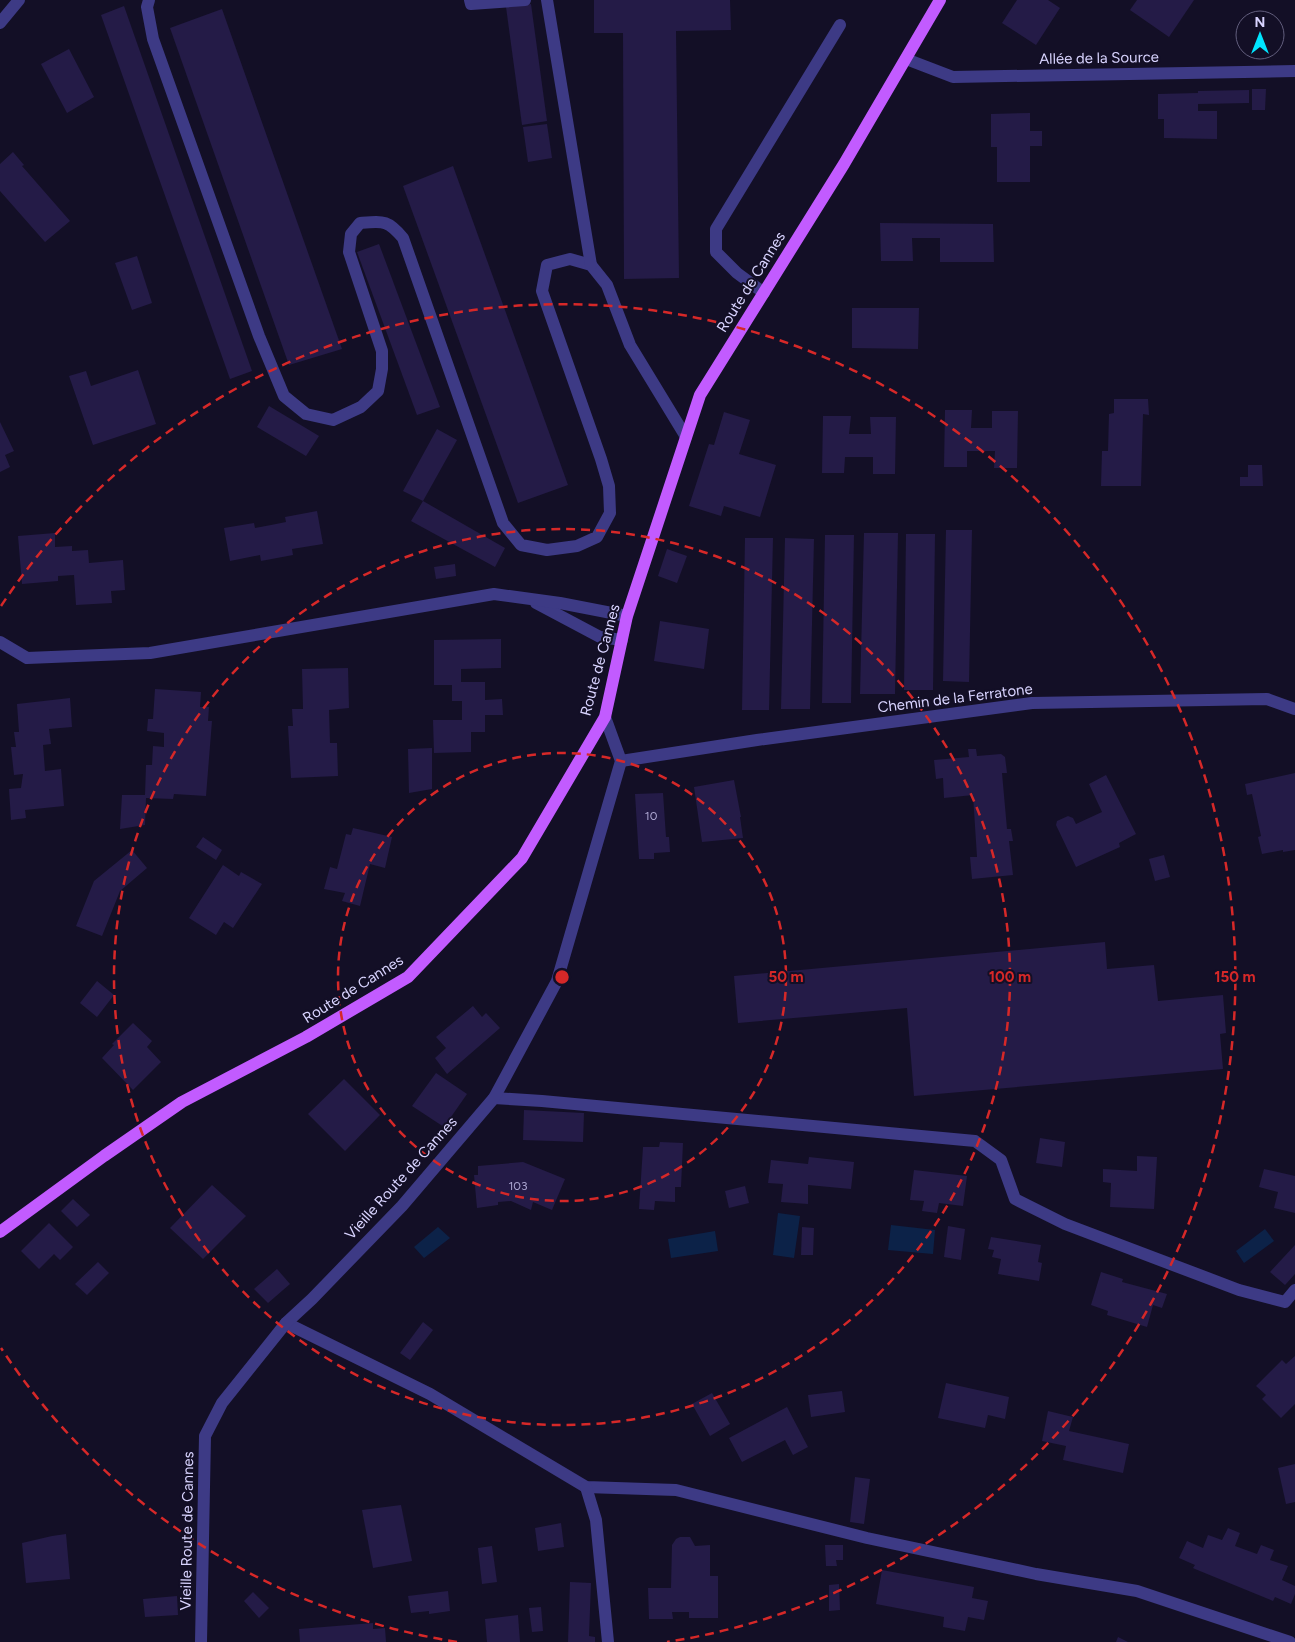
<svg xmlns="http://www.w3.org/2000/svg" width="1295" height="1642" viewBox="0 0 1295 1642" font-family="Figtree,sans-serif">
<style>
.water{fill:#0c2248}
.building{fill:#241b47}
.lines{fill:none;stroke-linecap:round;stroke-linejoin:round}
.minor{stroke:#3d3a85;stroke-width:12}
.major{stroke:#c25bff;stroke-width:12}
.ring{fill:none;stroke:#d62828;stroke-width:2.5;stroke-dasharray:9 6}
.labels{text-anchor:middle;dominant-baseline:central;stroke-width:4;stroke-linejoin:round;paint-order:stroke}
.number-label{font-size:12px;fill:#aca6d1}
.street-label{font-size:15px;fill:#d9d4ff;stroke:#130f26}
.centre{fill:#d62828;stroke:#130f26;stroke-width:2.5}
.ring-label{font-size:15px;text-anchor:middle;font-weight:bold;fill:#d62828;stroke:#130f26;stroke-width:4;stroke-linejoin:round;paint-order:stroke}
</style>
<rect width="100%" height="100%" fill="#130f26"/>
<g class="water">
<path d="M 778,1213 L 800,1216 L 794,1258 L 773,1255 Z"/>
<path d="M 891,1225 L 935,1230 L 933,1254 L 888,1250 Z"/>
<path d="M 438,1227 L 450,1238 L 424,1258 L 414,1247 Z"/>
<path d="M 1265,1229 L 1274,1241 L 1244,1263 L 1236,1251 Z"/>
<path d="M 715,1231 L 718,1251 L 671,1258 L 668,1239 Z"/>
</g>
<g class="building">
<path d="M 594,0 L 730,0 L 731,30 L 676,31 L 679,278 L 624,279 L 623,33 L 594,33 Z"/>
<path d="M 1017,0 L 1048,0 L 1060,8 L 1036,45 L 1002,23 Z"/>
<path d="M 1137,0 L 1194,0 L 1169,37 L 1130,10 Z"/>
<path d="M 531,4 L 547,121 L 522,125 L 506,7 Z"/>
<path d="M 124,6 L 252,371 L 230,379 L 101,15 Z"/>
<path d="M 222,9 L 342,349 L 289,365 L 170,28 Z"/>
<path d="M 69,49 L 94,97 L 67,113 L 41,64 Z"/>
<path d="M 1252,89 L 1266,89 L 1265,110 L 1252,110 Z"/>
<path d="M 1249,90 L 1249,103 L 1198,104 L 1198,111 L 1217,111 L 1217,139 L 1164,138 L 1164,119 L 1158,119 L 1158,94 L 1198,93 L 1198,91 Z"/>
<path d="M 1030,113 L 1030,131 L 1042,131 L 1042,146 L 1030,146 L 1030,182 L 997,182 L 997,147 L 991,147 L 991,114 Z"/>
<path d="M 547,124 L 552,158 L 528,162 L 523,127 Z"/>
<path d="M 13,152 L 24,165 L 22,166 L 70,221 L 45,242 L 0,191 L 0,164 Z"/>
<path d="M 453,166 L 568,485 L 518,503 L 403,186 Z"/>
<path d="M 880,223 L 993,224 L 994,262 L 940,262 L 940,238 L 912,238 L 913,261 L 881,261 Z"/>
<path d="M 379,244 L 440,407 L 417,415 L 357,252 Z"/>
<path d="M 137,256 L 152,303 L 132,310 L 115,263 Z"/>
<path d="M 852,308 L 919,308 L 918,349 L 852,348 Z"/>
<path d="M 138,370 L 156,424 L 93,445 L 69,376 L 86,371 L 91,386 Z"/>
<path d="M 1114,399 L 1148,399 L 1149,415 L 1143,414 L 1141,486 L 1101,486 L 1102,451 L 1108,451 L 1109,414 L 1114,413 Z"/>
<path d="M 269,406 L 319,436 L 306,456 L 257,427 Z"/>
<path d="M 945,410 L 972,410 L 971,428 L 992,428 L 992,411 L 1018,411 L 1017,468 L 994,468 L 995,451 L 967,451 L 967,467 L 944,467 Z"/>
<path d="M 724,412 L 750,420 L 739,454 L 776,465 L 760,517 L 724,506 L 721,516 L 689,506 L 709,444 L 714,445 Z"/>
<path d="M 823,416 L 851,416 L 849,434 L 871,434 L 870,417 L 896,417 L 895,474 L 873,474 L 873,457 L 845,457 L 844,473 L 822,473 Z"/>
<path d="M 0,422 L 14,451 L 5,455 L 10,467 L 0,472 Z"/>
<path d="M 437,429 L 457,440 L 423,501 L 505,548 L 495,567 L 411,521 L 423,501 L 403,491 Z"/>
<path d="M 1248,465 L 1262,465 L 1263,486 L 1240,486 L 1240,477 L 1248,477 Z"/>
<path d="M 317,511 L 323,544 L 292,549 L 293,555 L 261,561 L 260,555 L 230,561 L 224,528 L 254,523 L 255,528 L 271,525 L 286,522 L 285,517 Z"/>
<path d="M 946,530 L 972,530 L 969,682 L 943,681 Z"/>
<path d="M 55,533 L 55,547 L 72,546 L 72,551 L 88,550 L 89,563 L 123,560 L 125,590 L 111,591 L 112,603 L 76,605 L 74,575 L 58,576 L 58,581 L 22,584 L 18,536 Z"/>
<path d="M 864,533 L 898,533 L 895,694 L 860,694 Z"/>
<path d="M 906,534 L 935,534 L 933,690 L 904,690 Z"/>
<path d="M 825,535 L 854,535 L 851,703 L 822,703 Z"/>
<path d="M 745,538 L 773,538 L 769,710 L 742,710 Z"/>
<path d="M 785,538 L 814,539 L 810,709 L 781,709 Z"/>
<path d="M 667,549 L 687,556 L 677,583 L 658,576 Z"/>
<path d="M 455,564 L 456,576 L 436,579 L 434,567 Z"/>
<path d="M 660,621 L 709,629 L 704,669 L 654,661 Z"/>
<path d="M 501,639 L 501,668 L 461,669 L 461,682 L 485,682 L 485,700 L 502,699 L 503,715 L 485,715 L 485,732 L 471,732 L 471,752 L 434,753 L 433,720 L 462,720 L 462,701 L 452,701 L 452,685 L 434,685 L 434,640 Z"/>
<path d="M 348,668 L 349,708 L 329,710 L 330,743 L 337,743 L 338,776 L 291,778 L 288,726 L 293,726 L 292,709 L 303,709 L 302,669 Z"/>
<path d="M 155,689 L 201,692 L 200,707 L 209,707 L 208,721 L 212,721 L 206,796 L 174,794 L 173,799 L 146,798 L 145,825 L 120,829 L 122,795 L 145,795 L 146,765 L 152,765 L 153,746 L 164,747 L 164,733 L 147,731 L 148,719 L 153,719 Z"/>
<path d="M 70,698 L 72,727 L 49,729 L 51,744 L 43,745 L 45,771 L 61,769 L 64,806 L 25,810 L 26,818 L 11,820 L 9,789 L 21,788 L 23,774 L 14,775 L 11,747 L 16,747 L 14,732 L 19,732 L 17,704 Z"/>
<path d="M 432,748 L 432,789 L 409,793 L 408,749 Z"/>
<path d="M 968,749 L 976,749 L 977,756 L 1001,754 L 1005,757 L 1007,773 L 1002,773 L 1007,829 L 1011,829 L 1013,841 L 1009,841 L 1013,875 L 972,879 L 970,857 L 977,857 L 973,795 L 944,798 L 943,778 L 936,779 L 934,760 L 969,757 Z"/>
<path d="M 1295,773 L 1295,850 L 1283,852 L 1283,850 L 1262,854 L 1258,837 L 1261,836 L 1252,794 L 1247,795 L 1245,784 Z"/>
<path d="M 1106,775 L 1136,834 L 1119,843 L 1120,847 L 1076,867 L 1056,825 L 1057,821 L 1068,816 L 1073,818 L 1076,824 L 1102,812 L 1089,784 Z"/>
<path d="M 734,780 L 741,817 L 740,817 L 743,838 L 702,842 L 694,787 Z"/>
<path d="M 663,793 L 666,837 L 669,837 L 670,852 L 654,853 L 654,859 L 639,859 L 635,794 Z"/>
<path d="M 353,828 L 392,837 L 385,868 L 370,864 L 360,906 L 342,901 L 345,893 L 324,889 L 330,867 L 337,869 L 346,834 L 351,835 Z"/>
<path d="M 203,837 L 222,850 L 216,860 L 196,847 Z"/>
<path d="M 132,850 L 147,868 L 120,891 L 102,936 L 76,926 L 94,881 Z"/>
<path d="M 1164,855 L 1170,877 L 1155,881 L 1149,859 Z"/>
<path d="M 223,865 L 239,876 L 241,872 L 262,884 L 233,928 L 224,922 L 216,935 L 189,918 Z"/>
<path d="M 1105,942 L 1107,969 L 1154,965 L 1158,1001 L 1223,995 L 1226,1033 L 1220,1034 L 1223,1069 L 914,1096 L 907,1008 L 738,1023 L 734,976 Z"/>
<path d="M 97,981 L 114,995 L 97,1017 L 80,1003 Z"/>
<path d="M 473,1006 L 482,1017 L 486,1013 L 500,1028 L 447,1074 L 435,1058 L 446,1048 L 436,1037 Z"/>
<path d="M 133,1023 L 152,1041 L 147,1047 L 161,1062 L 133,1090 L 102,1058 L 114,1045 L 112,1044 Z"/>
<path d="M 436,1073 L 467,1094 L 444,1127 L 412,1106 Z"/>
<path d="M 344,1079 L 380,1115 L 345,1151 L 308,1114 Z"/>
<path d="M 524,1110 L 584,1113 L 583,1142 L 523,1140 Z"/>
<path d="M 1040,1138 L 1065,1142 L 1062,1167 L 1036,1163 Z"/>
<path d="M 660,1142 L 683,1143 L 681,1187 L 675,1187 L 675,1202 L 655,1201 L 654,1210 L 639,1209 L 643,1147 L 659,1147 Z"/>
<path d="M 1137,1156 L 1157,1157 L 1154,1209 L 1110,1207 L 1111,1183 L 1103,1182 L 1103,1169 L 1137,1171 Z"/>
<path d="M 809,1157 L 854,1162 L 851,1189 L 808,1185 L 808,1204 L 781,1202 L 783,1184 L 768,1183 L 771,1160 L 808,1164 Z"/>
<path d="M 523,1162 L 565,1179 L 552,1210 L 533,1202 L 531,1210 L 511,1201 L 498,1202 L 498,1205 L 477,1208 L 474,1175 L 478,1175 L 478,1166 Z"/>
<path d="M 1264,1169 L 1295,1176 L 1295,1213 L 1274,1208 L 1278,1192 L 1259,1187 Z"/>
<path d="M 914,1170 L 967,1176 L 963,1206 L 939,1203 L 937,1213 L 922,1211 L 924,1201 L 910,1200 Z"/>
<path d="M 212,1185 L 246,1216 L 203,1259 L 170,1228 Z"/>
<path d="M 745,1186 L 749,1203 L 729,1208 L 725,1191 Z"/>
<path d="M 73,1199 L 90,1215 L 77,1227 L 61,1211 Z"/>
<path d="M 49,1223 L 73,1247 L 60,1260 L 54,1254 L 39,1269 L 21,1251 Z"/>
<path d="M 948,1226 L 965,1229 L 961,1260 L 944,1257 Z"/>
<path d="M 802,1227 L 814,1228 L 813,1255 L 801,1255 Z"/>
<path d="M 991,1237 L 1041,1245 L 1038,1262 L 1042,1263 L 1039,1281 L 998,1274 L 1001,1259 L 992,1257 L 994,1250 L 988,1249 Z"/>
<path d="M 1295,1245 L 1295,1274 L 1285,1285 L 1270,1272 Z"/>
<path d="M 98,1262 L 109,1273 L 87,1295 L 75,1284 Z"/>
<path d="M 277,1269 L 290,1284 L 268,1303 L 254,1289 Z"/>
<path d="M 1101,1272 L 1123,1279 L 1122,1282 L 1167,1294 L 1162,1308 L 1153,1305 L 1147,1327 L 1107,1315 L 1108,1311 L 1091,1305 Z"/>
<path d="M 423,1322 L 433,1330 L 410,1360 L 400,1353 Z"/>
<path d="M 1295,1356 L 1295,1404 L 1281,1418 L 1262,1399 L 1266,1395 L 1256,1386 L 1282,1360 L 1286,1364 Z"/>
<path d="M 946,1383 L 1009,1397 L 1005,1419 L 988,1415 L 985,1428 L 938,1418 Z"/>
<path d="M 842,1391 L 845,1412 L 811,1417 L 808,1395 Z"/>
<path d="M 712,1393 L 730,1424 L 710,1436 L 692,1404 Z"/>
<path d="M 787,1407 L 808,1447 L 793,1455 L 785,1440 L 742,1462 L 729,1438 Z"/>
<path d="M 1048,1411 L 1073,1417 L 1069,1431 L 1129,1444 L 1123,1473 L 1063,1460 L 1066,1446 L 1042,1441 Z"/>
<path d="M 1295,1464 L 1295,1502 L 1286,1504 L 1278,1468 Z"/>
<path d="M 855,1477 L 870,1479 L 864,1524 L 850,1522 Z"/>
<path d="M 401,1505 L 412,1561 L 373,1568 L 362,1510 Z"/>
<path d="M 561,1523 L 564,1547 L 538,1551 L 535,1528 Z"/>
<path d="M 1228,1528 L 1240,1533 L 1235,1546 L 1257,1554 L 1261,1545 L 1274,1550 L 1270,1560 L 1288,1566 L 1282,1580 L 1295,1586 L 1295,1594 L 1291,1604 L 1275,1597 L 1273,1601 L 1195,1569 L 1193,1568 L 1195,1565 L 1179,1558 L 1187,1541 L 1203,1548 L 1208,1535 L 1222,1540 Z"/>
<path d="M 66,1534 L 70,1579 L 26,1583 L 22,1543 L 52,1536 Z"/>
<path d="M 680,1537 L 690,1537 L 695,1546 L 710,1545 L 710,1576 L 718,1576 L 718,1618 L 689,1618 L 689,1612 L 672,1612 L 673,1619 L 649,1619 L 648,1588 L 671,1588 L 672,1545 L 676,1539 Z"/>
<path d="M 825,1545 L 843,1545 L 843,1560 L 836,1560 L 837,1566 L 826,1566 Z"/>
<path d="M 492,1546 L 497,1582 L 482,1584 L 478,1548 Z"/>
<path d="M 882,1570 L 974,1587 L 972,1598 L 988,1601 L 984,1620 L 968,1617 L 965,1631 L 943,1627 L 944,1617 L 876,1604 Z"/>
<path d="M 570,1582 L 591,1583 L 589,1636 L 595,1637 L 595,1642 L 568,1642 Z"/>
<path d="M 839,1584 L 840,1610 L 829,1611 L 829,1585 Z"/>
<path d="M 448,1591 L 450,1611 L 429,1614 L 429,1611 L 411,1613 L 408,1596 Z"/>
<path d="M 253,1592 L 269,1608 L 259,1618 L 244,1601 Z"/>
<path d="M 177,1596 L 178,1615 L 145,1617 L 143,1599 Z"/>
<path d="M 541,1607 L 543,1631 L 532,1632 L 529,1608 Z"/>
<path d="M 518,1615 L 520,1642 L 487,1642 L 485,1619 Z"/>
<path d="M 373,1623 L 373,1629 L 385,1628 L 386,1642 L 300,1642 L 299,1629 Z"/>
<path d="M 1118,1637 L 1128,1642 L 1116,1642 Z"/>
</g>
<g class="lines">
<g class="minor">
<path d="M 149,0 L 147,7 L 153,39 L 259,336 L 284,396 L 306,414 L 333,420 L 361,407 L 378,391 L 382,369 L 382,351 L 349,252 L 351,234 L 360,223 C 384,221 388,220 403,238 L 503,523 L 521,545 L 547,550 L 577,546 L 597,537 L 610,513 L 609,486 L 601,459 L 542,291 L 547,265 L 570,259 L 591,265 L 607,285 L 630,345 L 686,437"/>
<path d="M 470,0 L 471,4 L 525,0"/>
<path d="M 547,0 L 591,265"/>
<path d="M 0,23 L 19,0"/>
<path d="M 906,59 L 953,77 L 1295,71"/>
<path d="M 764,293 L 737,273 L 716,252 L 716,229 L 840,25"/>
<path d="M 536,603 L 600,637 L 622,640"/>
<path d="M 0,642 L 27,658 L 150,653 L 494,594 L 560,603 L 627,616"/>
<path d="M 621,761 L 757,740 L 1032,703 L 1267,699 L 1295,709"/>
<path d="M 494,1098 L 542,1101 L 975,1141 L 1001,1160 L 1015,1199 L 1065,1224 L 1239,1290 L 1285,1302 L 1295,1290"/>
<path d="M 286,1323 L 430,1394 L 586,1487 L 676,1490 L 867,1538 L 1036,1574 L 1137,1591 L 1290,1642"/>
<path d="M 586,1487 L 596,1520 L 608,1642"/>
<path d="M 201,1642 L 205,1436 L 222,1403 L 286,1323 L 312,1299 L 402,1206 L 494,1098 L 557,981 L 621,761 L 605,717"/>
</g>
<path class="major" d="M 0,1232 L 104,1156 L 182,1102 L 306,1037 L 408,977 L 522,858 L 605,717 L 627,616 L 700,395 L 844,164 L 940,0"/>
</g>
<g class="ring">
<circle cx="562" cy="977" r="224"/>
<circle cx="562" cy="977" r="448"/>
<path d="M457 1642A673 673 0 0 1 1 1348M1 606A673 673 0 1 1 667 1642"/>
</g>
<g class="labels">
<g class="number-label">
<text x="651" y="816">10</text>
<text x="518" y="1186">103</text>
</g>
<g class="street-label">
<text transform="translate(1099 58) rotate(-1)">Allée de la Source</text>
<text transform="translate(751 282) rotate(-58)">Route de Cannes</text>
<text transform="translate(600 660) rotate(-75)">Route de Cannes</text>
<text transform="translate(955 698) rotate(-7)">Chemin de la Ferratone</text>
<text transform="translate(353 989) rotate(-32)">Route de Cannes</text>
<text transform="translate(401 1178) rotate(-48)">Vieille Route de Cannes</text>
<text transform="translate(187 1531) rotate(-89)">Vieille Route de Cannes</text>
</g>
</g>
<circle cx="562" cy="977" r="8" class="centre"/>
<g class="ring-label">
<text x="786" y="982">50 m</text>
<text x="1010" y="982">100 m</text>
<text x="1235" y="982">150 m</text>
</g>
<g transform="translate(1260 35)"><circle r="24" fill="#130f26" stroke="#625e7d"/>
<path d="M0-4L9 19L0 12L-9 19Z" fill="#00e5ff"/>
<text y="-8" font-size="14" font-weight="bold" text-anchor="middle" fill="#d9d4ff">N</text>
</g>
</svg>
